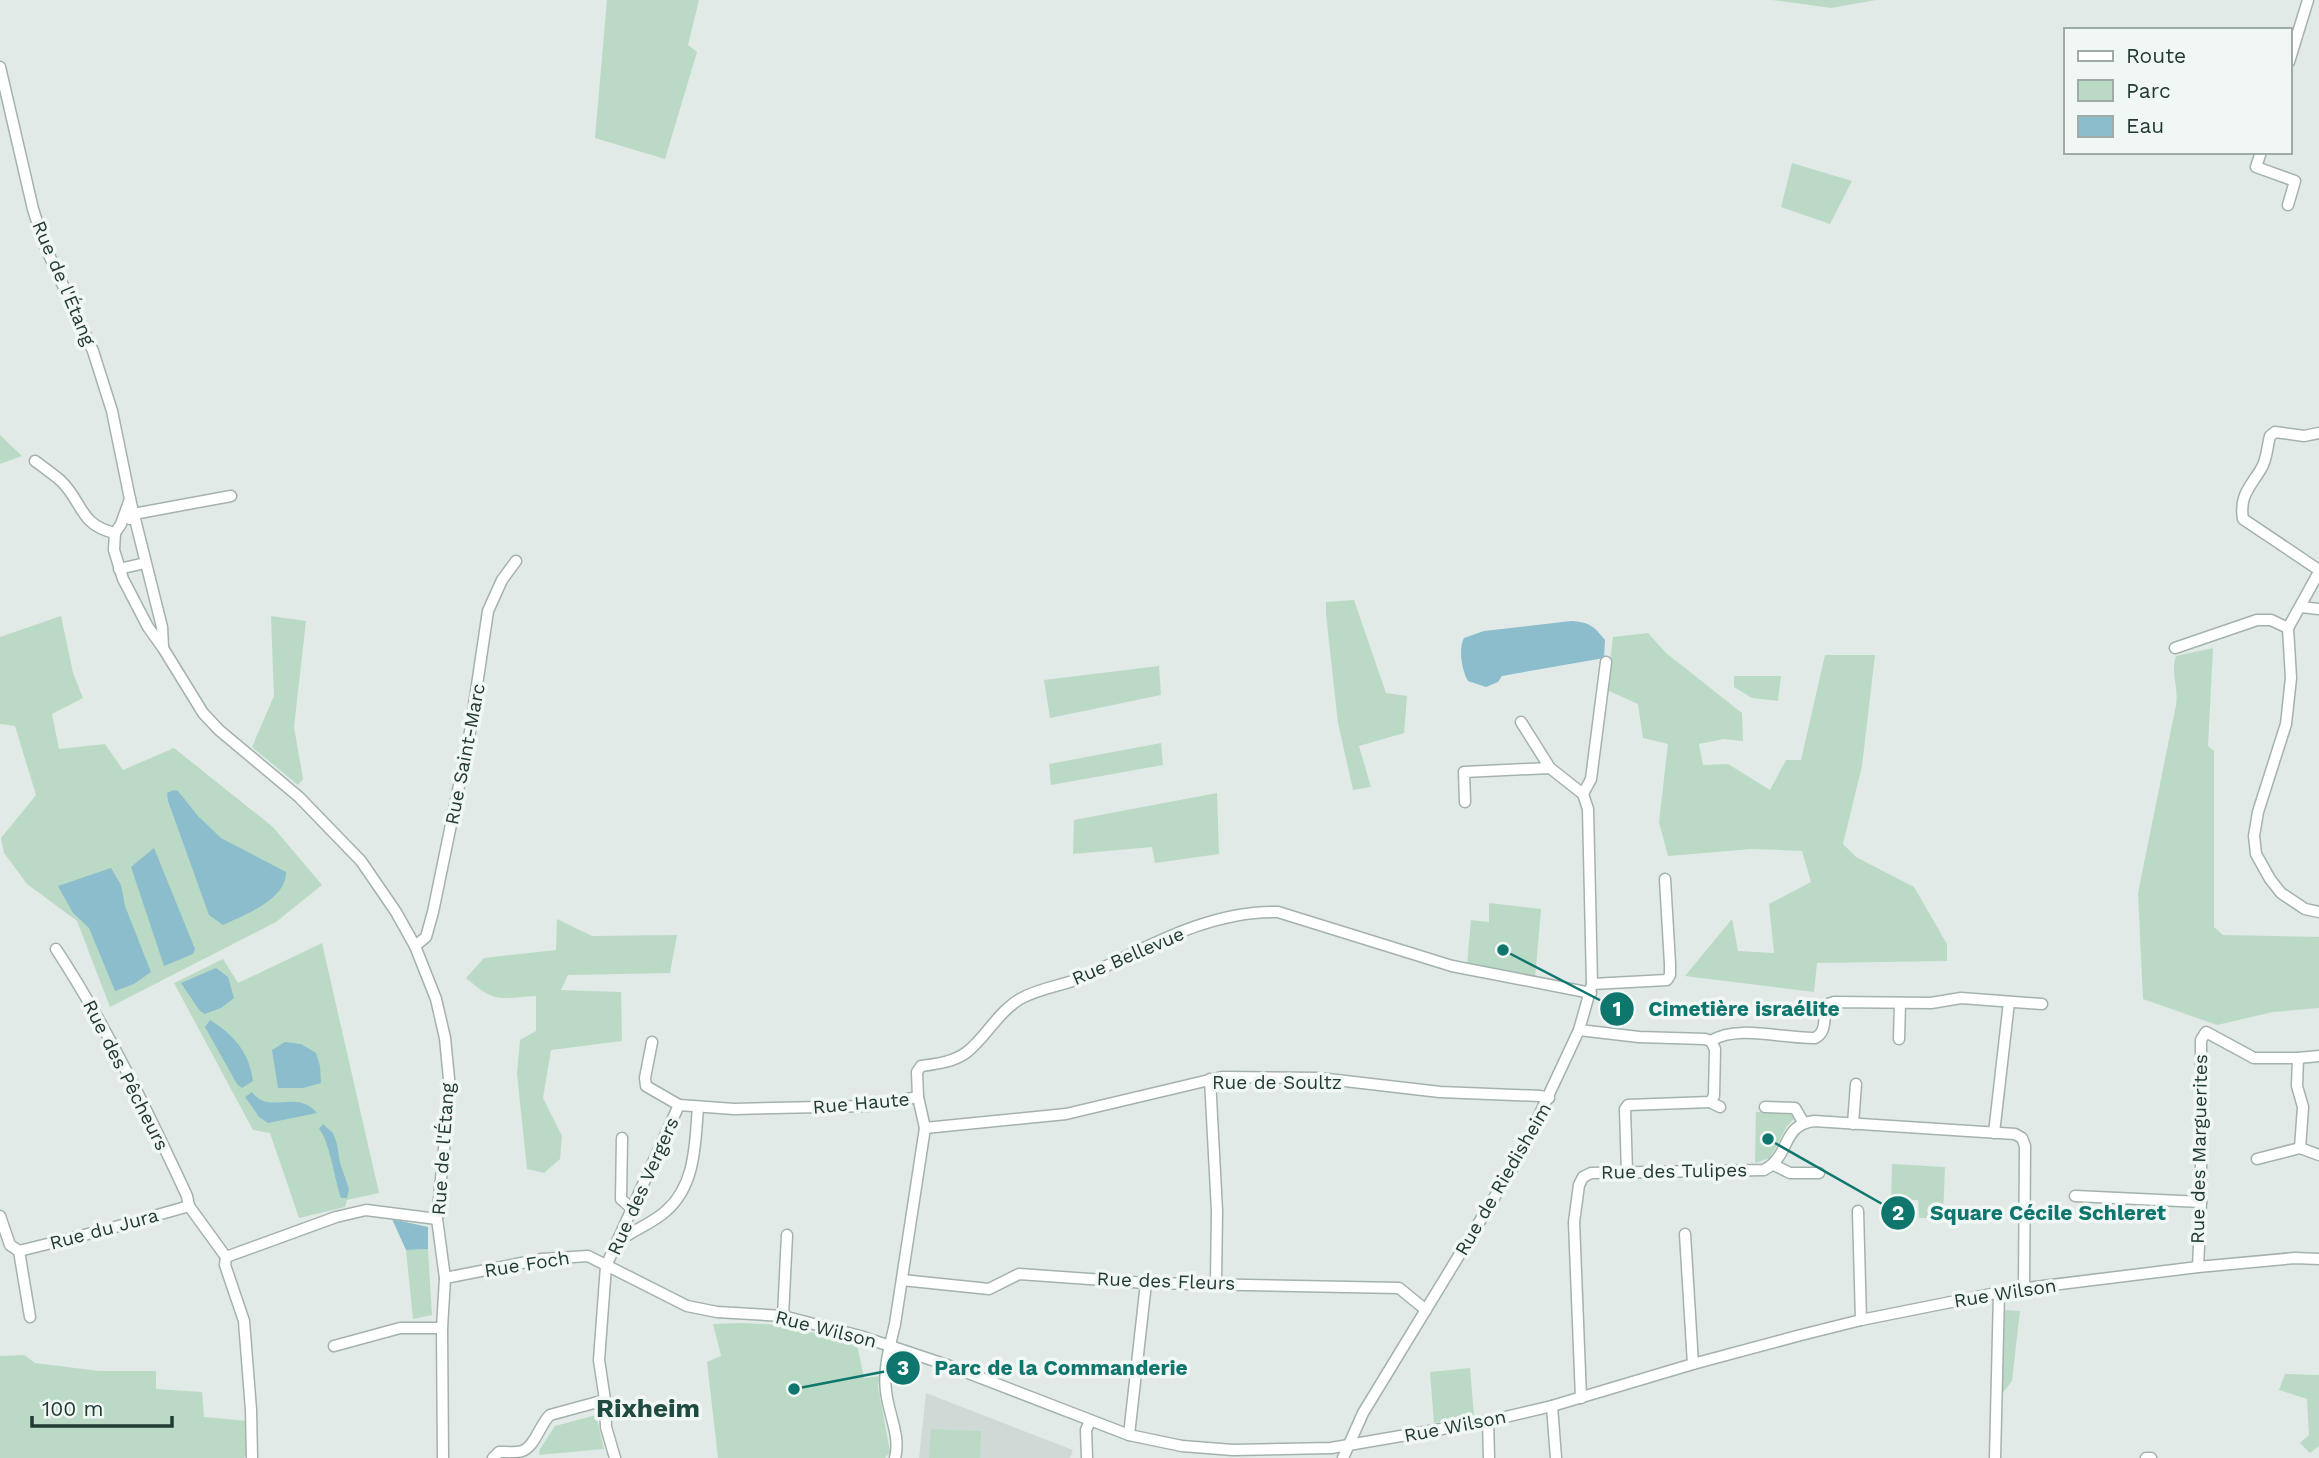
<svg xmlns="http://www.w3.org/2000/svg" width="2319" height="1458" viewBox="0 0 2319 1458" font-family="'Work Sans',sans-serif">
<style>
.built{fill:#cfdad6}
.green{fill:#bbdac6}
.water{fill:#8cbdcc}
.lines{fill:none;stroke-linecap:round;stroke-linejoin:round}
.minor-casing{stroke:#a4b2ae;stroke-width:13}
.minor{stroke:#fff;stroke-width:10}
.labels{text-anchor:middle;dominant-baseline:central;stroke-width:7;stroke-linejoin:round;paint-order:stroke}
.street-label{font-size:19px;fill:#223a35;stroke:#f1f7f4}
.district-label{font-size:26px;font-weight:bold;fill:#1f4b43;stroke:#f1f7f4}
.leader{fill:none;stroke:#0f766e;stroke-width:2.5}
.callout-dot{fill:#0f766e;stroke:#f1f7f4;stroke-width:2.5}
.mark-label{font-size:21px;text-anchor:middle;font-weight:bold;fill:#fff}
.callout-label{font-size:21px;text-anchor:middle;font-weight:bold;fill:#0f766e;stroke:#f1f7f4;stroke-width:7;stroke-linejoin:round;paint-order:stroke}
</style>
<rect width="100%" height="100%" fill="#e1eae7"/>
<path class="built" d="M 926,1393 L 1073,1450 L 1070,1458 L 919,1458 Z"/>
<g class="green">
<path d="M 607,0 L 699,0 L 688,45 L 697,52 L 665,159 L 595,138 Z"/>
<path d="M 1772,0 L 1876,0 L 1831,8 Z"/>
<path d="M 1792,163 L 1852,181 L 1830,224 L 1781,207 Z"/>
<path d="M 0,435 L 22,456 L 0,464 Z"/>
<path d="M 1354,600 L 1386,693 L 1407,696 L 1404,733 L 1359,746 L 1371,787 L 1353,790 L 1338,723 L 1326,614 L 1326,602 Z"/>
<path d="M 61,616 L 73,673 L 83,698 L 52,714 L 59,749 L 105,744 L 123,770 L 174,748 L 273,827 L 322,885 L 276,922 L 110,1007 L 77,921 L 27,884 L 4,853 L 1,838 L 36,795 L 15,726 L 0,724 L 0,637 Z"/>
<path d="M 271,616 L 306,621 L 294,727 L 303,779 L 298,785 L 252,747 L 274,696 Z"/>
<path d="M 1648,633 L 1666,653 L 1742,713 L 1743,741 L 1724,739 L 1699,744 L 1703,765 L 1728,764 L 1770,790 L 1786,760 L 1801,760 L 1825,655 L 1875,655 L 1862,766 L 1843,844 L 1856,857 L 1914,887 L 1947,944 L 1947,961 L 1817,963 L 1814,992 L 1685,976 L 1732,919 L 1738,951 L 1774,953 L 1769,904 L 1811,882 L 1802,851 L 1752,849 L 1668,856 L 1659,822 L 1668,744 L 1643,738 L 1638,704 L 1607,690 L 1613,637 Z"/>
<path d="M 2213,648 L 2208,746 L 2214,751 L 2214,927 L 2223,935 L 2319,937 L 2319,1008 L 2273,1012 L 2217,1025 L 2143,999 L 2138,893 L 2176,705 C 2179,688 2170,672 2176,656 Z"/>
<path d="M 1159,666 L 1161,695 L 1050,718 L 1044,680 Z"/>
<path d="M 1734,676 L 1781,676 L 1778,701 L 1752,698 L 1734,687 Z"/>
<path d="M 1161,743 L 1163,765 L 1051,785 L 1049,764 Z"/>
<path d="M 1217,793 L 1219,854 L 1155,863 L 1152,847 L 1073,854 L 1074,820 Z"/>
<path d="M 1489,903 L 1541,909 L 1535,979 L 1467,965 L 1471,920 L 1489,922 Z"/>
<path d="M 557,919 L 592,936 L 677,935 L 670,973 L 568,975 L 561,990 L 621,992 L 622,1041 L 551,1050 L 543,1098 L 562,1136 L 560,1159 L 544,1173 L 527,1169 L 517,1074 L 520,1040 L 536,1031 L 536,996 C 497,998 497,1004 466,978 L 484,958 L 556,950 Z"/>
<path d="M 322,943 L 379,1193 L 347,1200 L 345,1207 L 299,1218 L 270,1133 L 253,1130 L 174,983 L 223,959 L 238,983 Z"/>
<path d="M 1756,1112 L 1790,1112 L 1797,1116 L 1787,1126 L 1770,1158 L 1755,1163 Z"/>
<path d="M 1892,1164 L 1945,1167 L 1943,1218 L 1919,1218 L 1918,1200 L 1891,1201 Z"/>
<path d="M 428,1249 L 432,1315 L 413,1319 L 406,1250 Z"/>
<path d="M 2004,1310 L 2020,1311 L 2012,1381 L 2001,1395 Z"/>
<path d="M 741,1323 L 782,1325 L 857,1344 L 864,1378 L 880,1376 L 878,1386 L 890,1452 L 885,1458 L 718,1458 L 707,1362 L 721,1356 L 713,1324 Z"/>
<path d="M 24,1355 L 35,1363 L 99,1371 L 156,1371 L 156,1389 L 202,1392 L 204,1417 L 248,1421 L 247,1454 L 244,1458 L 0,1458 L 0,1356 Z"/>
<path d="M 1470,1368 L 1474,1415 L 1434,1423 L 1430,1372 Z"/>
<path d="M 2285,1374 L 2319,1375 L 2319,1446 L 2310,1453 L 2300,1443 L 2309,1435 L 2307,1399 L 2279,1390 Z"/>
<path d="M 596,1415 L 604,1449 L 539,1455 L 540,1449 L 555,1426 Z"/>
<path d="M 931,1429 L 981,1431 L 980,1458 L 929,1458 Z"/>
</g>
<g class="water">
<path d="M 1571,621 C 1589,622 1594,626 1605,640 L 1604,658 L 1502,676 L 1498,682 L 1486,687 L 1468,681 C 1462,671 1458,649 1464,638 L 1484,631 Z"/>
<path d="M 174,790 L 178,791 L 198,816 L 221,838 L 286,872 C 287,899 244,915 223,925 L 209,915 L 168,801 L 167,793 Z"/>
<path d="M 154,848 L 195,949 L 193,954 L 164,966 L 131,867 Z"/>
<path d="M 111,868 L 121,885 L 125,906 L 151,972 L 134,984 L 115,991 L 89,928 L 73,913 L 58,886 Z"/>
<path d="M 216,968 L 228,977 L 234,998 L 221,1008 L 205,1014 L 200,1011 L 181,983 Z"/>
<path d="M 210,1020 C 234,1035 249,1052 253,1081 L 242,1088 L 237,1084 L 205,1027 Z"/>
<path d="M 285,1042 L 301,1044 L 316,1053 L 320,1066 L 321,1083 L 303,1088 L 278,1088 L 272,1050 Z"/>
<path d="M 252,1092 C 269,1116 296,1088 317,1113 L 268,1123 L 259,1117 L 245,1097 Z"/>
<path d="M 323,1124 L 333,1133 L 337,1144 L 340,1163 L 349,1189 L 347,1198 L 341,1198 C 335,1181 329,1139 319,1129 Z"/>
<path d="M 392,1219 L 428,1227 L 428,1249 L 406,1250 Z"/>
</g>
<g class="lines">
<g class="minor-casing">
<g id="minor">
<path d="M 2289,62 L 2308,0"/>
<path d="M 0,67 L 33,209 L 44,244 L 93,351 L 112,411 L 130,499 L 162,627 L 163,647"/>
<path d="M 2261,152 L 2256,167 L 2295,181 L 2288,205"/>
<path d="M 2319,433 L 2304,436 L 2275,432 L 2270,436 C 2267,447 2267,460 2261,469 C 2250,487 2239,496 2243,519 L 2319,570"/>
<path d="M 35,461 C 43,467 53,474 61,481 C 83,502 79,525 115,533"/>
<path d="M 130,499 L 121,524 L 115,533 L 114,550 L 123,579 L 148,627 L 163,648 L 203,713 L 219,730 L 299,797 L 361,861 L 396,912 L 415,946 L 436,999 L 445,1038 L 450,1089 L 437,1219 L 445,1278 L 442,1328 L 443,1458"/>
<path d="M 130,519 L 139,513 L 231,496"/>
<path d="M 119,569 L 145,563"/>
<path d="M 2319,572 L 2288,628 L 2291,678 L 2286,724 L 2258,812 L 2254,836 L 2256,854 L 2270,879 L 2281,893 L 2305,909 L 2319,912"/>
<path d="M 2301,607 L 2319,609"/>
<path d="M 2175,648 L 2257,620 L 2271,620 L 2288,628"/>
<path d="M 1521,722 L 1550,768 L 1583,794"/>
<path d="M 1465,802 L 1464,772 L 1550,768"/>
<path d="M 415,946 L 426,937 L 433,912 L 470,732 L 488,611 L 502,580 L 516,561"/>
<path d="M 56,949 C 107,1027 148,1112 187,1196 L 189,1206 L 226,1257 L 225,1265 L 244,1321 L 251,1410 L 252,1458"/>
<path d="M 1592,984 L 1667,980 L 1670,975 L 1670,964 L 1665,879"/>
<path d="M 1579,1030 L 1639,1037 L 1705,1039 L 1711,1041 C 1737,1024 1784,1039 1815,1038 C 1828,1032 1822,1016 1828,1004 L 1834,1002 L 1931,1003 L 1961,998 L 2042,1004"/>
<path d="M 1899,1039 L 1900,1003"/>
<path d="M 652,1042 L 645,1078 L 646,1086 L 679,1105 L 734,1109 L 867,1106 L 918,1097"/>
<path d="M 2298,1058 L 2297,1086 L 2303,1107 L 2300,1148"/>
<path d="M 1210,1079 L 1217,1211 L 1216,1283"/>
<path d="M 1710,1102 L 1720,1107"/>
<path d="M 1765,1107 L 1795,1108 L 1803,1122"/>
<path d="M 1853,1124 L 1856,1084"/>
<path d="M 925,1128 L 1066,1114 L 1222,1077 L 1319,1078 L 1440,1092 L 1540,1096 L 1549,1098"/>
<path d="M 1994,1133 L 2009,1002"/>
<path d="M 622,1138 L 621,1199 L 631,1208"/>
<path d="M 2257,1159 L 2300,1148 L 2319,1155"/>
<path d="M 1774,1165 L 1790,1173 L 1819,1173"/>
<path d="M 1627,1173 L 1625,1109 L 1628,1105 L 1710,1102 L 1714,1096 L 1715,1049 L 1711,1041"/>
<path d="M 2075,1196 L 2201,1202"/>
<path d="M 1858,1211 L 1861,1320"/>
<path d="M 0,1216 L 10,1245 L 19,1251 L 108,1229 L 189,1206"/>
<path d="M 1685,1234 L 1693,1364"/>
<path d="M 622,1235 L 628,1235 C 641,1227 655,1221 666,1211 C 696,1185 695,1143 698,1107"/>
<path d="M 19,1251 L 30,1317"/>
<path d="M 226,1257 L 336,1217 L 366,1210 L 437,1219"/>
<path d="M 2198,1267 L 2201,1202 L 2201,1040 L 2206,1032 L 2254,1058 L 2298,1058 L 2319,1056"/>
<path d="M 445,1278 L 542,1259 L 588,1256 L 687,1306 L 717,1312 L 783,1316 L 860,1336 L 950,1366 L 1129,1435 L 1182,1446 L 1233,1450 L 1331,1448 L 1488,1421 L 1552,1406 L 1693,1364 L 1801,1335 L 1861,1320 L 2011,1290 L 2198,1267 L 2295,1258 L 2319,1259"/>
<path d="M 902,1280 L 989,1289 L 1019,1274 L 1146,1283 L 1399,1288 L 1426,1310"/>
<path d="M 783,1316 L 787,1235"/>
<path d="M 334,1346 L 400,1328 L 442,1328"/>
<path d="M 1581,1398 L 1574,1222 L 1579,1185 L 1583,1177 L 1591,1173 L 1764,1170 C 1791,1156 1781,1125 1814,1121 L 2015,1134 L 2022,1138 L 2025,1146 L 2024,1288"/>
<path d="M 1552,1406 L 1556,1458"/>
<path d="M 1488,1421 L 1489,1458"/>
<path d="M 1129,1435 L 1146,1283"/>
<path d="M 493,1458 L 499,1452 C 506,1452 516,1453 522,1451 C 535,1447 540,1424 550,1415 L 605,1400"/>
<path d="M 615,1458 L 606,1427 L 605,1400 L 599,1360 L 606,1266 L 679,1105"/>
<path d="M 895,1458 C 901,1436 888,1413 886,1391 C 883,1370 890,1345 895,1324 L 925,1128 L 918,1097 L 917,1072 L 921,1066 C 936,1064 954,1062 967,1052 C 986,1037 998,1012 1020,999 C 1039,988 1061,986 1081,978 C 1143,950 1207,910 1278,912 L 1452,966 L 1591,993"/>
<path d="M 1087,1458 L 1086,1430 L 1090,1421"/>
<path d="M 1343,1458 L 1363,1413 L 1522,1152 L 1579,1030 L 1592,984 L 1588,809 L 1583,794 L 1591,779 L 1606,662"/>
<path d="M 1995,1458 L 1999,1293"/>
<path d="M 2146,1458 L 2151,1458"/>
</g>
</g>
<use href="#minor" class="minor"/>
</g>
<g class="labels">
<g class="street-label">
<text transform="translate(64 283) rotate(67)">Rue de l'Étang</text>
<text transform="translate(465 754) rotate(-79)">Rue Saint-Marc</text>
<text transform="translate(1128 956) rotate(-23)">Rue Bellevue</text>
<text transform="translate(126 1075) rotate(63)">Rue des Pêcheurs</text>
<text x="1277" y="1082">Rue de Soultz</text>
<text transform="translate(861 1103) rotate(-5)">Rue Haute</text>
<text transform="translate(443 1149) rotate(-86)">Rue de l'Étang</text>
<text transform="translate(2199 1149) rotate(-89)">Rue des Marguerites</text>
<text transform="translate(1674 1171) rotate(-1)">Rue des Tulipes</text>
<text transform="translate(1503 1179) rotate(-60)">Rue de Riedisheim</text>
<text transform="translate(643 1186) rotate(-66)">Rue des Vergers</text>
<text transform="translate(104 1229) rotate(-15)">Rue du Jura</text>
<text transform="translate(527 1264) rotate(-9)">Rue Foch</text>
<text transform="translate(1166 1281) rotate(2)">Rue des Fleurs</text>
<text transform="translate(2005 1293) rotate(-9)">Rue Wilson</text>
<text transform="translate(826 1329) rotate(14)">Rue Wilson</text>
<text transform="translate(1455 1426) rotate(-11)">Rue Wilson</text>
</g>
<g class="district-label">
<text x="648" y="1408">Rixheim</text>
</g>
</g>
<path class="leader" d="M1503 950L1617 1009M1768 1139L1898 1213M794 1389L903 1368"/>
<g class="callout-dot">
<circle cx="1503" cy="950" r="7"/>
<circle cx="1768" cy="1139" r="7"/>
<circle cx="794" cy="1389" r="7"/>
<circle cx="1617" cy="1009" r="18"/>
<circle cx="1898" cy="1213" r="18"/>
<circle cx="903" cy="1368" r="18"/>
</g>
<g class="mark-label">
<text x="1617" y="1016">1</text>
<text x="1898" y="1220">2</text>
<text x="903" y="1375">3</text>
</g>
<g class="callout-label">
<text x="1744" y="1016">Cimetière israélite</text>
<text x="2048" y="1220">Square Cécile Schleret</text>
<text x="1061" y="1375">Parc de la Commanderie</text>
</g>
<rect x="2064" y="28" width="228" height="126" fill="#f1f7f4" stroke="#9eaba8" stroke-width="2"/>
<rect x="2078" y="51" width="35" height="10" fill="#ffffff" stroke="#9eaba8" stroke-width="2"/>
<text x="2126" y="63" font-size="21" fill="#223a35">Route</text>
<rect x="2078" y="80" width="35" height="21" fill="#bbdac6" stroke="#9eaba8" stroke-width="2"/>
<text x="2126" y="98" font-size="21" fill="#223a35">Parc</text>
<rect x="2078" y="116" width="35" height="21" fill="#8cbdcc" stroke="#9eaba8" stroke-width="2"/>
<text x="2126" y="133" font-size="21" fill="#223a35">Eau</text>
<path d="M32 1416v10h140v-10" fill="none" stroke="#223a35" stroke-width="3.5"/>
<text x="42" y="1416" font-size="21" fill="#223a35" stroke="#f1f7f4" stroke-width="5" paint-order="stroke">100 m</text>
</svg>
